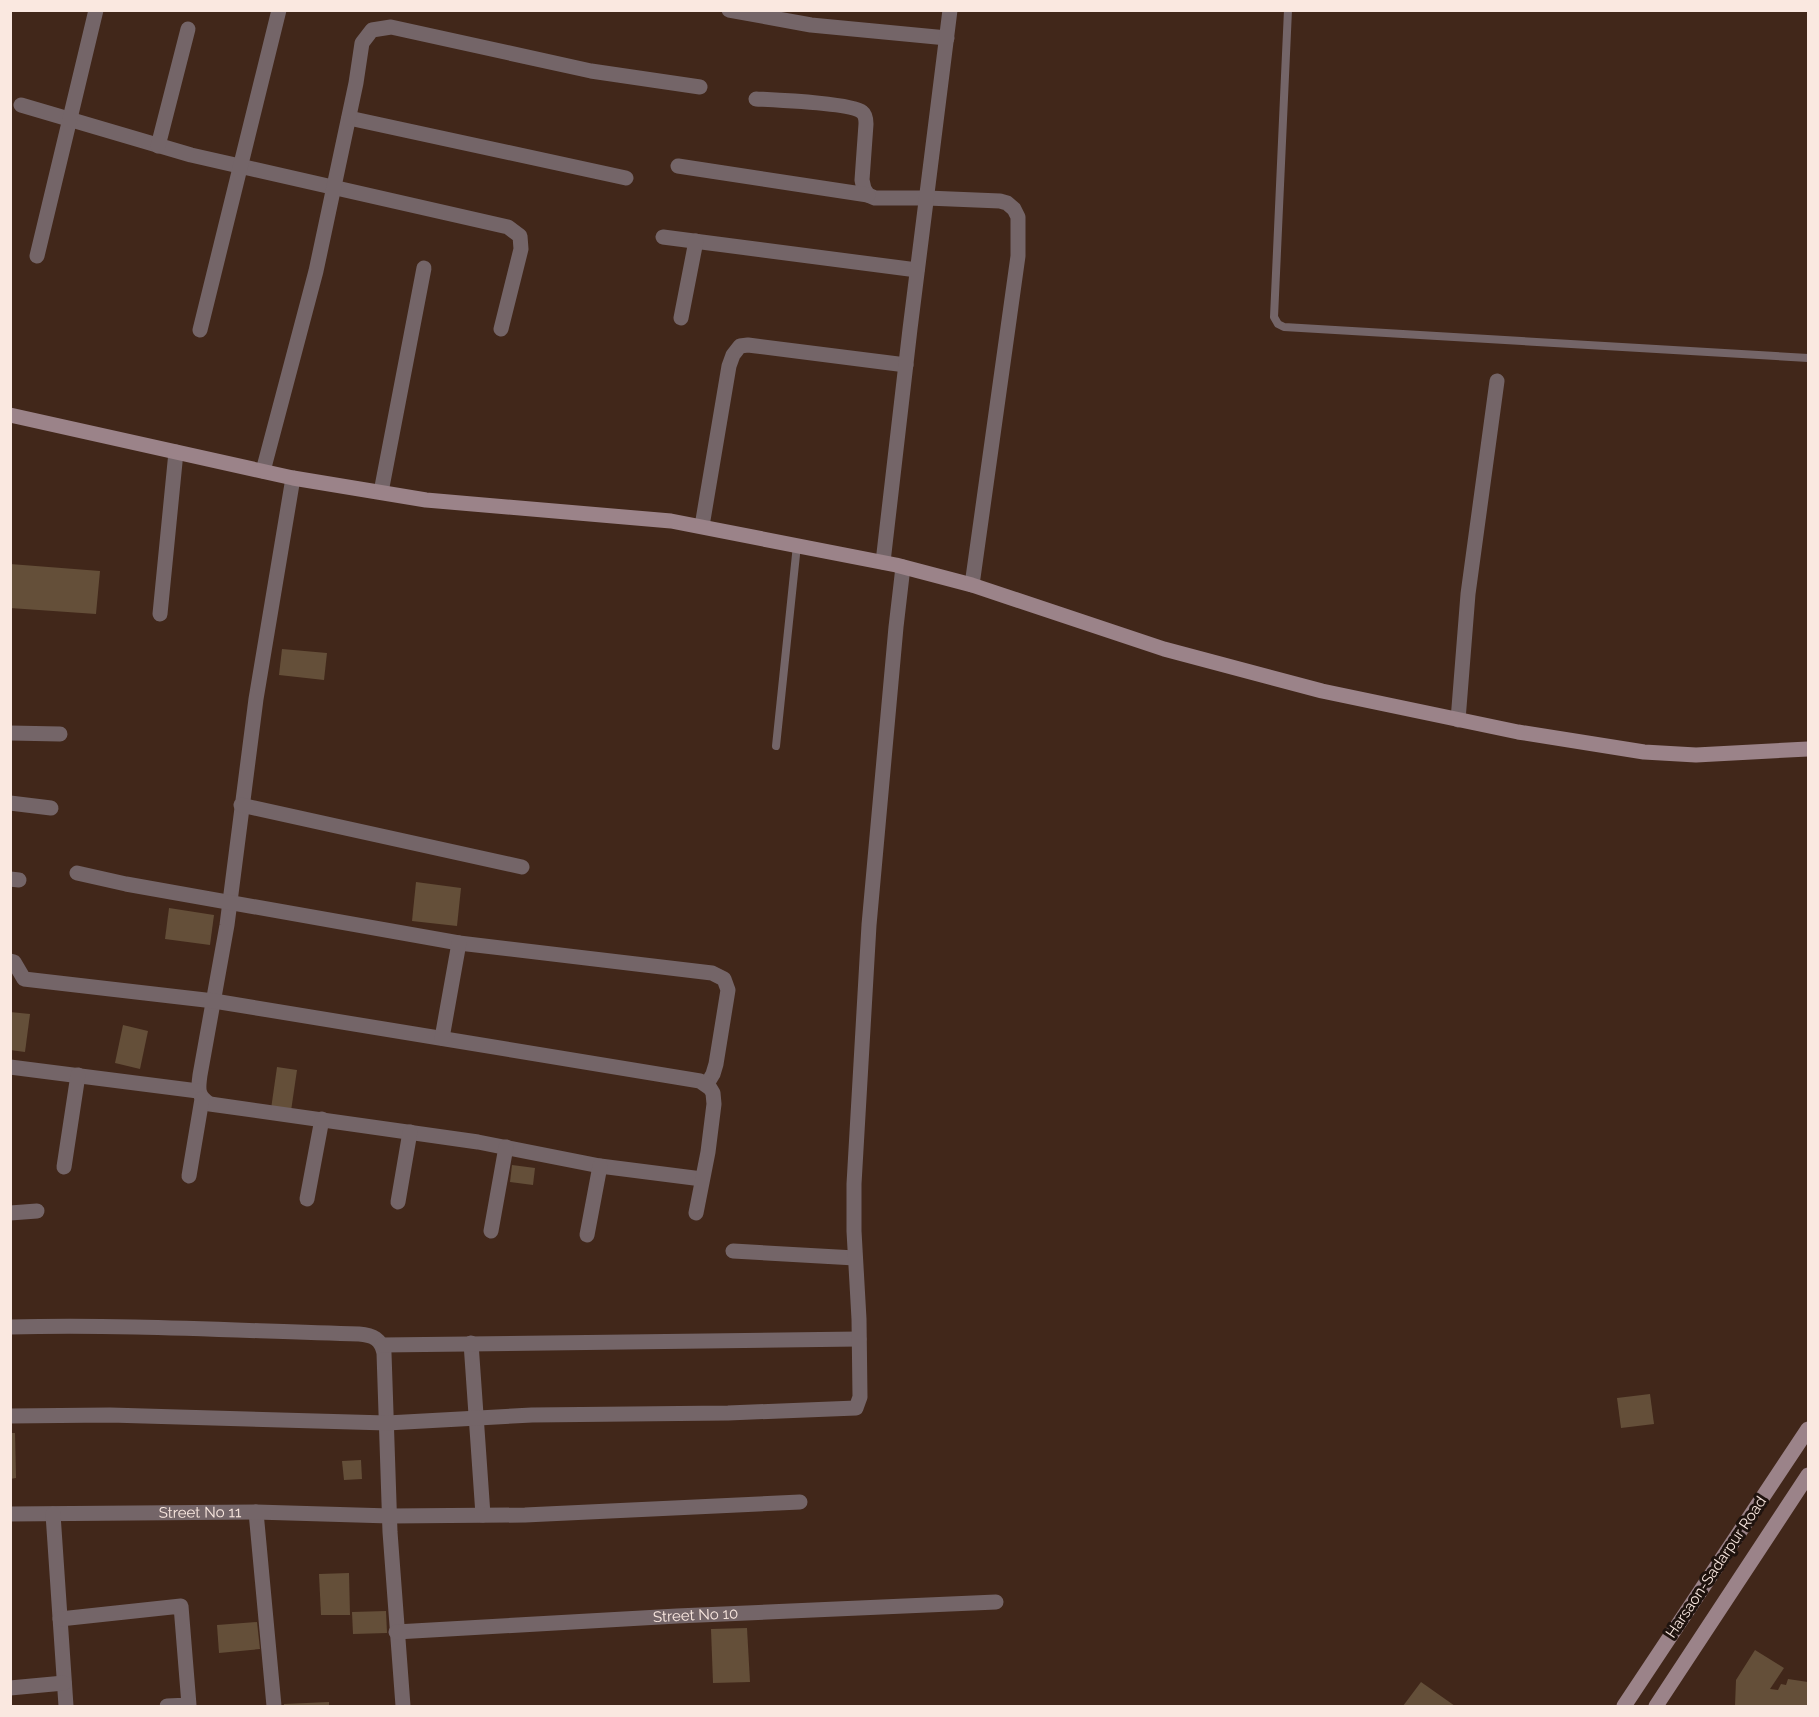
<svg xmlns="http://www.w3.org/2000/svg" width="1819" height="1717" viewBox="0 0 1819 1717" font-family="Raleway,sans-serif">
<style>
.building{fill:#644f39}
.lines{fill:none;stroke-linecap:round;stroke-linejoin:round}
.lane{stroke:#746568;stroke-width:8}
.street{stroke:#746568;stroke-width:15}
.secondary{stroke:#9b8389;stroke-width:15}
.labels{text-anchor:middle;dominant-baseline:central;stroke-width:6;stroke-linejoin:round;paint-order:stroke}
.street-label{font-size:15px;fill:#fae8e0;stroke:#1f130e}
</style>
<rect width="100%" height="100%" fill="#41271a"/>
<g class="building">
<path d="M 10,564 L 100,571 L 96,614 L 10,608 Z"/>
<path d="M 282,649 L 327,653 L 324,680 L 279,675 Z"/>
<path d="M 416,882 L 461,888 L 457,926 L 412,921 Z"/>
<path d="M 169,908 L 214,915 L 210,945 L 165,939 Z"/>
<path d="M 10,1012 L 30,1014 L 25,1052 L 10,1050 Z"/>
<path d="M 123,1025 L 148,1031 L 140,1069 L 115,1063 Z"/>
<path d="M 277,1067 L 297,1070 L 291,1111 L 271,1109 Z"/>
<path d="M 512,1165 L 535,1168 L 533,1185 L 510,1182 Z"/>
<path d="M 1650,1394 L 1654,1424 L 1621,1428 L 1617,1398 Z"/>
<path d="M 10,1433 L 15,1433 L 16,1478 L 10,1479 Z"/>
<path d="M 361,1460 L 362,1479 L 344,1480 L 342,1461 Z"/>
<path d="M 349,1573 L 350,1615 L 321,1615 L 319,1574 Z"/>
<path d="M 386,1611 L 387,1633 L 353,1634 L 352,1612 Z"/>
<path d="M 257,1622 L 260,1649 L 219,1653 L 217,1625 Z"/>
<path d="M 747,1628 L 750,1682 L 713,1683 L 711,1629 Z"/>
<path d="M 1755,1650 L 1784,1668 L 1770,1689 L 1778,1690 L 1781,1684 L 1786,1685 L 1788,1679 L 1808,1682 L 1808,1706 L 1735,1706 L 1736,1680 Z"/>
<path d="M 1421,1682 L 1455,1706 L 1403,1706 Z"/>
<path d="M 329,1702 L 329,1706 L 284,1706 L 284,1704 Z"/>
</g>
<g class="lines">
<g class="lane">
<path d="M 1288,10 L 1274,317 L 1278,324 L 1284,327 L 1808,358"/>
<path d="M 776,746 L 797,545"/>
</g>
<g class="street">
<path d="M 729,10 L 811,25 L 947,38"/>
<path d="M 756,99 C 774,100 852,103 862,112 C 866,115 866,120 866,124 L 862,180 L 864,189 L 868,195 L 875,198 L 927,198 L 1000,201 L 1007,203 L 1014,209 L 1018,217 L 1018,256 L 972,585"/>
<path d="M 21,105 L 191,155 L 508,227 L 520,236 L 521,249 L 501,329"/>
<path d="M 349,118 L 626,178"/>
<path d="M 158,146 L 188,29"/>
<path d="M 678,166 L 868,195"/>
<path d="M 663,237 L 917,270"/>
<path d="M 37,256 L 96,10"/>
<path d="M 681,318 L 696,241"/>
<path d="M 200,330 L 279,10"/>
<path d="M 263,471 L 316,271 L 356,83 L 362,43 L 372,30 L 391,27 L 591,71 L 700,87"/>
<path d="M 293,478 L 256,699 L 227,925 L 200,1075 C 198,1089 197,1096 210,1104 L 478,1142 L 600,1166 L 702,1179"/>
<path d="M 381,492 L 424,268"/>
<path d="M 702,526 L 729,366 L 733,355 L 740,346 L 748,345 L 906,365"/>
<path d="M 883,562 L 910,329 L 950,10"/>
<path d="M 160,614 L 176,452"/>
<path d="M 1458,720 L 1468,594 L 1497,381"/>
<path d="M 10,733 L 60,734"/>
<path d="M 10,803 L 51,808"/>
<path d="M 241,805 L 522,867"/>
<path d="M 77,873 L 126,884 L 459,943 L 712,973 L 724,979 L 728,990 L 716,1064 L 713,1074 L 707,1084"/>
<path d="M 10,879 L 19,880"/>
<path d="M 10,961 L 14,962 L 24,979 L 214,1001 L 700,1081 L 710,1088 L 713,1093 L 714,1104 L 708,1152 L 696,1213"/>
<path d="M 442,1038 L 459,943"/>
<path d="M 10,1067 L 198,1091"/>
<path d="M 64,1167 L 78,1075"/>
<path d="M 189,1176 L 202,1099"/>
<path d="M 307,1199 L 322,1119"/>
<path d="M 398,1202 L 410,1132"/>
<path d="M 10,1213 L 37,1211"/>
<path d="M 491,1231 L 506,1147"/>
<path d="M 587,1235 L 600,1166"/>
<path d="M 733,1251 L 855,1258"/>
<path d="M 10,1327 C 127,1324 243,1331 359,1334 C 373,1335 381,1339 384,1353 L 390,1532 L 403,1706"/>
<path d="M 471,1343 L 483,1515"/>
<path d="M 382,1345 L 859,1339"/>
<path d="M 10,1416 L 110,1415 L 387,1423 L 532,1415 L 728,1413 L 856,1408 L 860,1397 L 859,1319 L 854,1231 L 854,1184 L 869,925 L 896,627 L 903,567"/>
<path d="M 256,1512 L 274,1706"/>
<path id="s1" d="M 10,1514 L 256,1512 L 390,1516 L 525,1515 L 800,1502"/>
<path d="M 53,1514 L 66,1706"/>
<path d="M 60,1619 L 181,1606 L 189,1705 L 167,1706"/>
<path id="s2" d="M 396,1632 L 677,1616 L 996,1602"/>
<path d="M 10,1688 L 64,1683"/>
</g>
<g class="secondary">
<path d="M 10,415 L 293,478 L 426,500 L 671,521 L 896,565 L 972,585 L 1164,649 L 1322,691 L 1518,732 L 1644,752 L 1696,755 L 1808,749"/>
<path d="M 1624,1706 L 1808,1429"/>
<path d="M 1656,1706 L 1808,1475"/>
</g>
</g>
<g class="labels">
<g class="street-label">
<text stroke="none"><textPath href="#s1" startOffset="190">Street No 11</textPath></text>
<text transform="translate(1716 1567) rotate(-56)">Harsaon-Sadarpur Road</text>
<text stroke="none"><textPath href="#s2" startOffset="300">Street No 10</textPath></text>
</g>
</g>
<rect width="1819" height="1717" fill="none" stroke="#fae8e0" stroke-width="24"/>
</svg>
